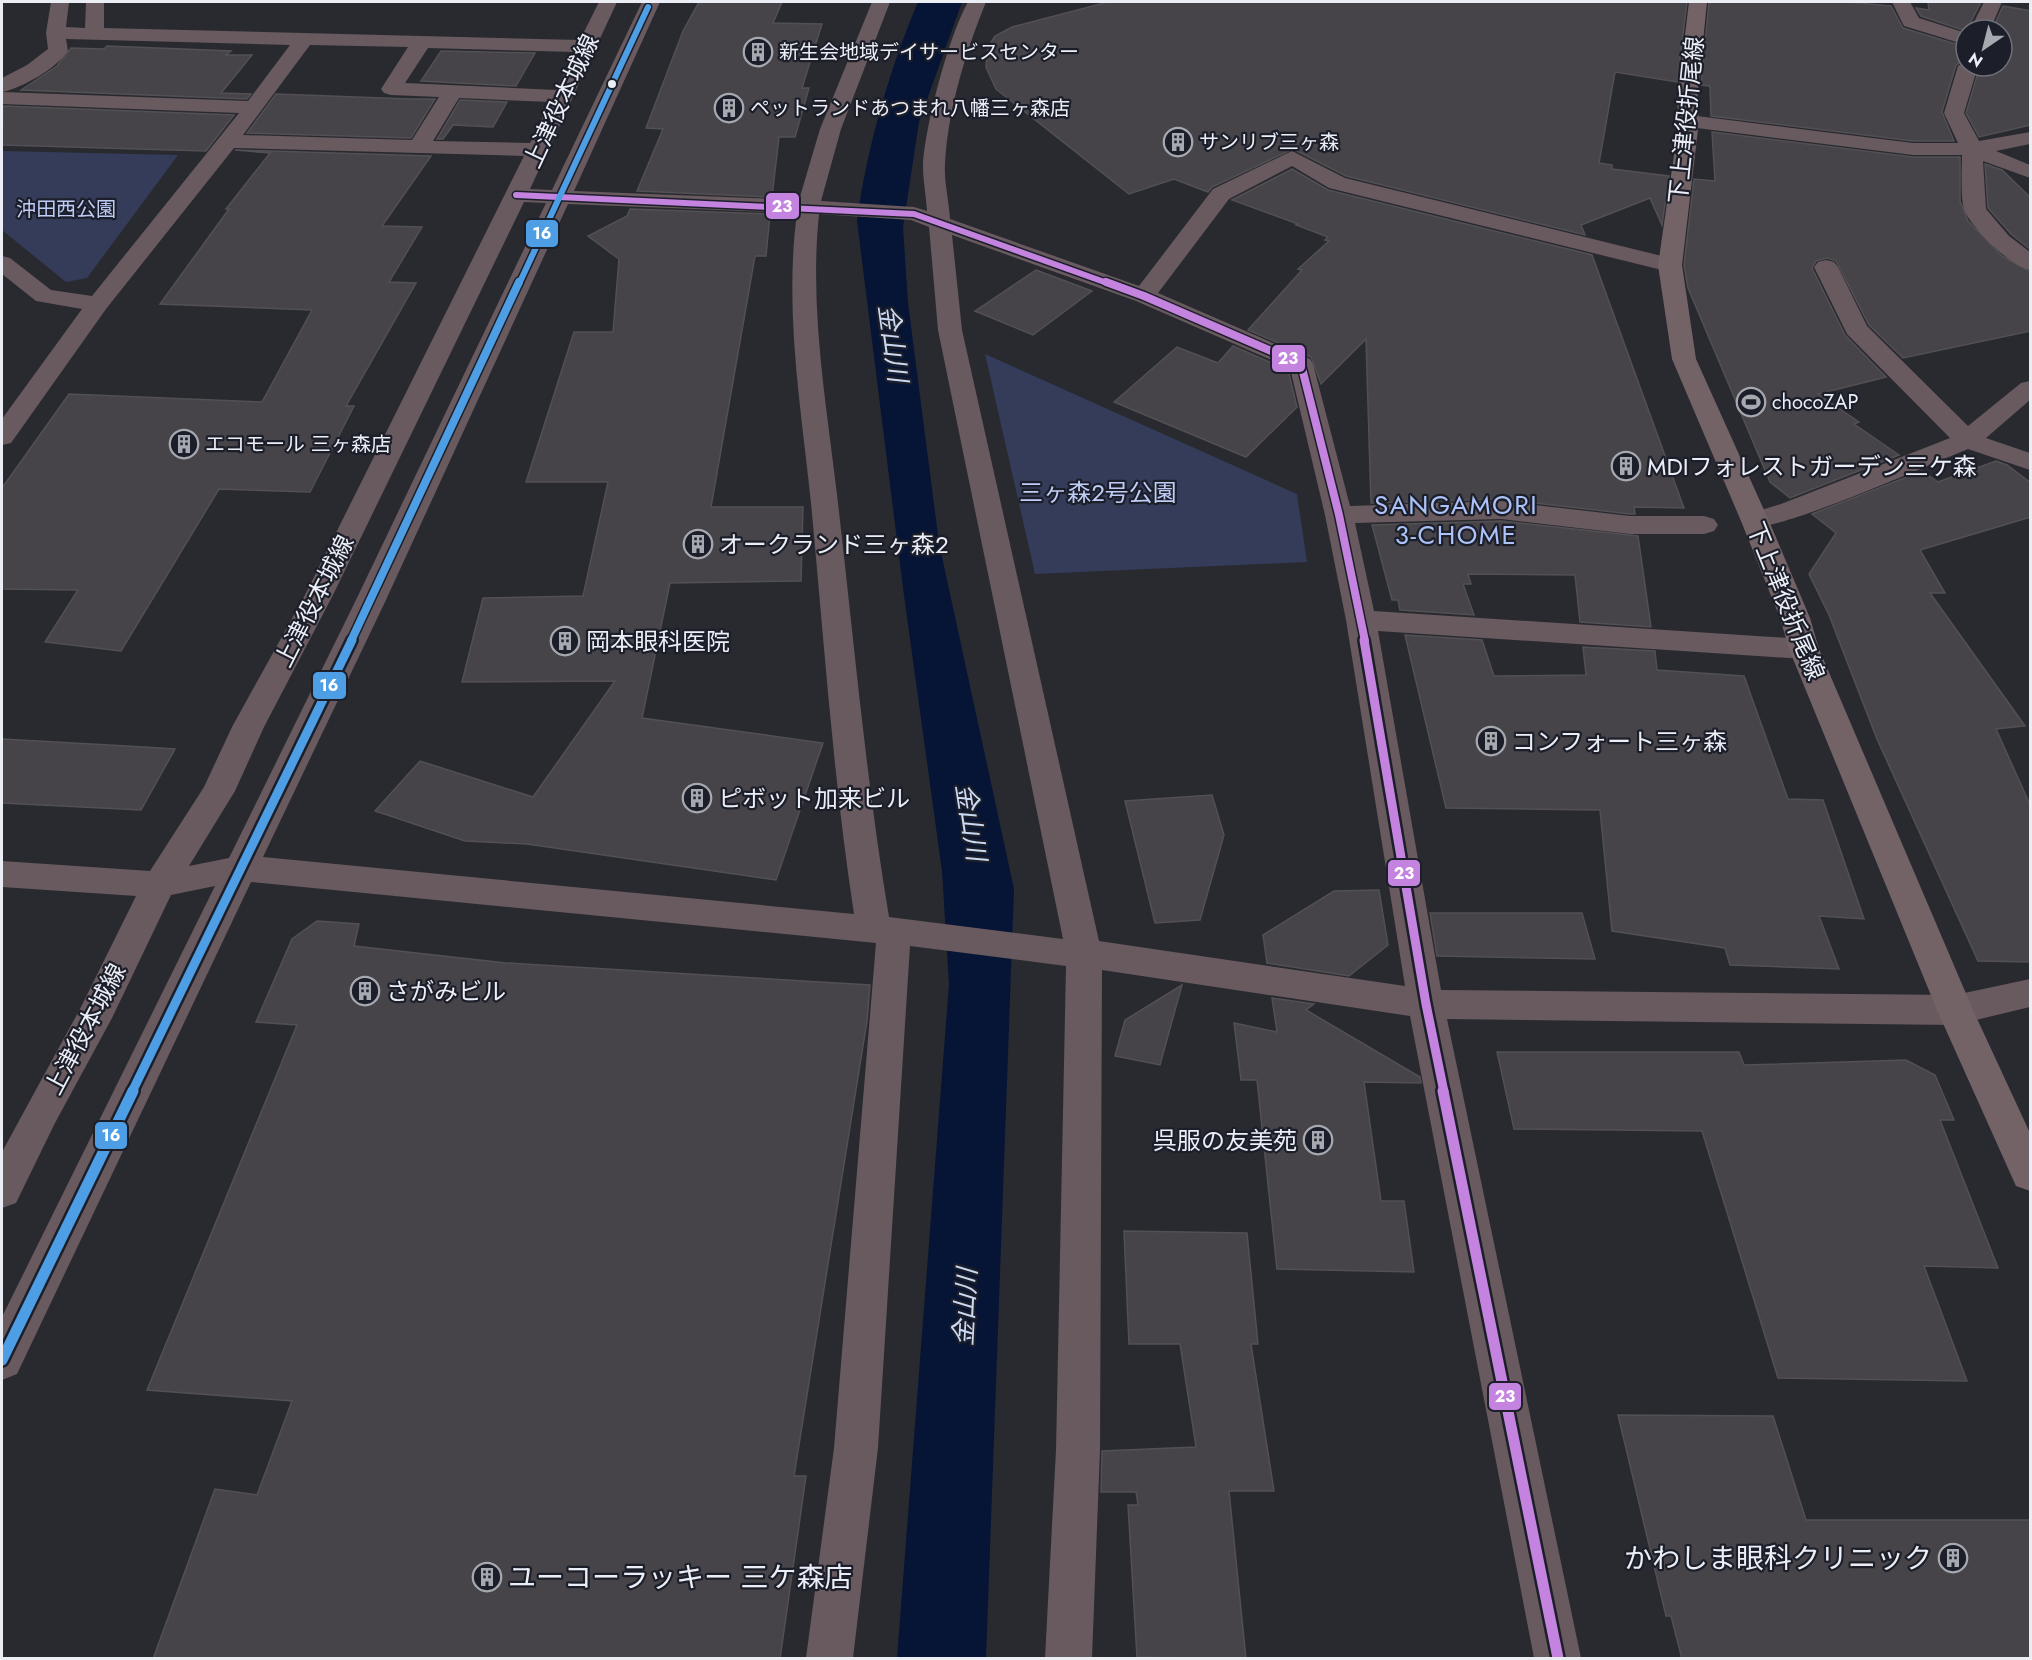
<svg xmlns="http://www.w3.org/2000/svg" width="2032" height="1660" viewBox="0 0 2032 1660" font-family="Jost,'Noto Sans JP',sans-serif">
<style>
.green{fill:#343c59}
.water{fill:#061435}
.building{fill:#464448;stroke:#525054;stroke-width:1.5}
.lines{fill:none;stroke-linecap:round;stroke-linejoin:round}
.minor{fill:#685a5e;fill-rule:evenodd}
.major{fill:#736367;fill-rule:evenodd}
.bus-1-far3-casing{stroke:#1c1f2a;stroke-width:9}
.bus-1-far2-casing{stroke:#1c1f2a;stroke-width:11}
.bus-1-far1-casing{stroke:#1c1f2a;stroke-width:14}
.bus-1-casing{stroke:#1c1f2a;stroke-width:16}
.bus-2-far3-casing{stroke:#1c1f2a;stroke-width:9}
.bus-2-far2-casing{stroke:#1c1f2a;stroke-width:11}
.bus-2-far1-casing{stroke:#1c1f2a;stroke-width:14}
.bus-2-casing{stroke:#1c1f2a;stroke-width:16}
.bus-1-far3{stroke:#c483df;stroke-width:6}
.bus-1-far2{stroke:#c483df;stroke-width:8}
.bus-1-far1{stroke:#c483df;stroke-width:9}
.bus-1{stroke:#c483df;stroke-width:11}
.bus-2-far3{stroke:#4d9ee5;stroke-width:6}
.bus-2-far2{stroke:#4d9ee5;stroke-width:8}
.bus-2-far1{stroke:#4d9ee5;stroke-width:9}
.bus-2{stroke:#4d9ee5;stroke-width:11}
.bus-dot{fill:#ebeef5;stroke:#1c1f2a;stroke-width:2}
.labels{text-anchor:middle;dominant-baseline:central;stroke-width:4.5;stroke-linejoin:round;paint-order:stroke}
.far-poi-label{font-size:20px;fill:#ebeef5;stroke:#1c1f2a;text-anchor:start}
.far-park-label{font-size:20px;fill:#beccf6;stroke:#1c1f2a}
.street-label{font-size:24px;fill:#ebeef5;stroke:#1c1f2a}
.poi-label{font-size:24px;fill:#ebeef5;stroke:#1c1f2a;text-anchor:start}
.park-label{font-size:24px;fill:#beccf6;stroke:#1c1f2a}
.water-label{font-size:26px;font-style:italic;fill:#cad9f4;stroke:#1c1f2a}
.neighbourhood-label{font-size:26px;letter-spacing:1.5px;fill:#acc2f8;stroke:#1c1f2a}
.near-poi-label{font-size:28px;fill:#ebeef5;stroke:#1c1f2a;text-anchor:end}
.line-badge{stroke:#1c1f2a;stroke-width:2}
.badge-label{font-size:16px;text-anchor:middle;font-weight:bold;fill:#fff}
</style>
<rect width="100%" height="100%" fill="#282a30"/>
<g class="green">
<path d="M 2,151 L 178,155 L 87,278 L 66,282 L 2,230 Z"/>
<path d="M 985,354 L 1297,494 L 1307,562 L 1035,574 Z"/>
</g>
<path class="water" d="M 918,2 L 962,2 L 919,122 L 903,227 L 908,303 L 939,543 L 1014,889 L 986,1658 L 897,1658 L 949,984 L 942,871 L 903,588 L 857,221 C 866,151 890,67 918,2 Z"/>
<g class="building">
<path d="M 699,2 L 782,2 L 773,23 L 822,24 L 802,88 L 809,88 L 795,137 L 779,137 L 772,197 L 637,191 L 663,129 L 646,128 L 683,31 Z"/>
<path d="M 1108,2 L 1687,2 L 1677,82 L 1615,72 L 1599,163 L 1612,165 L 1612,169 L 1669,176 L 1662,225 L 1650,198 L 1581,225 L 1585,235 L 1346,176 L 1293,149 L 1212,187 L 1208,192 L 1174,179 L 1129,194 L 996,89 L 986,67 L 988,47 L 995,36 L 1012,27 Z"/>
<path d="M 1709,2 L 1848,2 L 1891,6 L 1903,28 L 1966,47 L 1966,59 L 1956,65 L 1942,112 L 1954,141 L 1913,141 L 1711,116 L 1710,86 L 1701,85 Z"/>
<path d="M 1928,2 L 1981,2 L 1966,31 L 1921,16 L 1916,8 L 1929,10 Z"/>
<path d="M 2003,6 L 2031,11 L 2031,125 L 1979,137 L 1966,113 L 1980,66 L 2002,66 L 2002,30 L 1992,30 Z"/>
<path d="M 107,46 L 231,51 L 226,55 L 252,55 L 221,93 L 251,94 L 247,99 L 21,90 L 57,66 L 71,48 L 104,49 Z"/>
<path d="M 441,51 L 535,53 L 516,86 L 421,81 Z"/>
<path d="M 276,94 L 410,99 L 435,99 L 411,138 L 247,133 Z"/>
<path d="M 460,100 L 507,102 L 493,127 L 453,125 L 443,139 L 437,139 Z"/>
<path d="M 3,106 L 234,115 L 206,151 L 2,145 Z"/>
<path d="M 1712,132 L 1913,157 L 1960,157 L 1960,201 L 1968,221 L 2002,256 L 2031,272 L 2031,331 L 1903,358 L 1869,325 L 1836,261 L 1827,258 L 1816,261 L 1812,268 L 1845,335 L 1886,377 L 1818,394 L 1859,422 L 1854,424 L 1899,455 L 1790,498 L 1770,482 L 1688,288 L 1684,265 L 1694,179 L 1715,181 Z"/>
<path d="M 235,150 L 431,156 L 382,226 L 422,227 L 389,282 L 416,283 L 346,406 L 354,406 L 310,492 L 219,489 L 121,651 L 45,642 L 78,590 L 2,589 L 2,488 L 69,394 L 262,402 L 312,310 L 160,304 L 229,209 L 226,209 L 270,153 Z"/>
<path d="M 1985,164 L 2002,170 L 2031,198 L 2031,250 L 2011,234 L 1988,208 Z"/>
<path d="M 1292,169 L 1328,190 L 1592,255 L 1684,508 L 1634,507 L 1635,514 L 1630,514 L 1501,499 L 1371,503 L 1366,339 L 1321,384 L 1311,357 L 1248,330 L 1302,270 L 1298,269 L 1329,241 L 1325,240 L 1328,237 L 1296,225 L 1298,224 L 1232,200 Z"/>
<path d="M 630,209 L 770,214 L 766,256 L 755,256 L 711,507 L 803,507 L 801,581 L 670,583 L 642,718 L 823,743 L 776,880 L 527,844 L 465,841 L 375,811 L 420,761 L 533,797 L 615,681 L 462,682 L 483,598 L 583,596 L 608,482 L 526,482 L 574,332 L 613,332 L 619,259 L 588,236 L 627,216 Z"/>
<path d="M 1036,270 L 1092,291 L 1033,335 L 975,311 Z"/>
<path d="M 1233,346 L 1288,370 L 1297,407 L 1246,457 L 1114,402 L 1177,347 L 1218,363 Z"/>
<path d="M 1996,461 L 2007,465 L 2031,483 L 2031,517 L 1920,550 L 1945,593 L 1930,593 L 2025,726 L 1996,729 L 2031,807 L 2031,962 L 1978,961 L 1877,739 L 1829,615 L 1809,574 L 1836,533 L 1812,514 L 1922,471 L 1938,482 Z"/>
<path d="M 1501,521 L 1638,536 L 1651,627 L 1580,622 L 1575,575 L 1468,574 L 1471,584 L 1463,584 L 1474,615 L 1400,610 L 1398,600 L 1392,600 L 1372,525 Z"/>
<path d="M 1405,635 L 1482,640 L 1494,676 L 1586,675 L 1583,647 L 1655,651 L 1657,670 L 1744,676 L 1788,799 L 1823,800 L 1864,919 L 1819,916 L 1839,969 L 1730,965 L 1725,948 L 1612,931 L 1600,810 L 1446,808 Z"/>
<path d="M 2,739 L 127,746 L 175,749 L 141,810 L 2,803 Z"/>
<path d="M 1212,795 L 1224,835 L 1200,920 L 1155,923 L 1125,801 Z"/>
<path d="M 1379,890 L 1388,945 L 1349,976 L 1267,963 L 1263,935 L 1334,891 Z"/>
<path d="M 1430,913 L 1582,913 L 1595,959 L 1437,956 Z"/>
<path d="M 317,921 L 359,924 L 354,946 L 506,963 L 870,985 L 867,1021 L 794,1476 L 806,1476 L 780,1659 L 153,1659 L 215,1489 L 257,1495 L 292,1401 L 147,1390 L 297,1025 L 256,1022 L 292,939 Z"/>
<path d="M 1182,985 L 1160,1065 L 1115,1056 L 1125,1020 Z"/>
<path d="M 1272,998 L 1314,1004 L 1306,1010 L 1420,1077 L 1421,1083 L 1364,1082 L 1381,1201 L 1404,1201 L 1414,1272 L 1277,1269 L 1257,1080 L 1241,1080 L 1234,1023 L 1277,1032 Z"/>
<path d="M 1497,1052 L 1739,1052 L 1744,1065 L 1906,1060 L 1935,1075 L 1954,1120 L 1940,1120 L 1998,1268 L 1924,1266 L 1967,1381 L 1778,1378 L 1702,1131 L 1514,1129 Z"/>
<path d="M 1124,1231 L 1247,1233 L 1258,1344 L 1251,1344 L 1274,1491 L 1229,1491 L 1246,1659 L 1137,1657 L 1128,1505 L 1138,1505 L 1136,1492 L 1101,1492 L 1102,1451 L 1196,1447 L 1180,1344 L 1129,1344 Z"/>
<path d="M 1618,1415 L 1773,1416 L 1806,1520 L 2031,1520 L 2031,1659 L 1682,1659 L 1671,1616 L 1666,1616 Z"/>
</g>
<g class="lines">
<g class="minor">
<path d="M 51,2 L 69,2 L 66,27 L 85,28 L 86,2 L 104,2 L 104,28 L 580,40 L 599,2 L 617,2 L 530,189 L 552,190 L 642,2 L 660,2 L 574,191 L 799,200 L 820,129 L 872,2 L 890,2 L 841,129 L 821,201 L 914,207 L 927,211 C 926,196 923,180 923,165 C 925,126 949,35 968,2 L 986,2 C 966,51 948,109 945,164 C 944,182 949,201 950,219 L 1139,286 L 1213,189 L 1292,151 L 1345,178 L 1678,260 L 1682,265 L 1678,270 L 1670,272 L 1329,188 L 1292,166 L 1229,199 L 1158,293 L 1310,359 L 1313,364 L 1350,506 L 1501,501 L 1630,516 L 1704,516 L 1714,519 L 1718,525 L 1714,531 L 1704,534 L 1630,534 L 1501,519 L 1355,523 L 1374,611 L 1804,639 L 1815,642 L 1819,649 L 1815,656 L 1804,659 L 1378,631 L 1441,990 L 1955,995 L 2030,979 L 2030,1007 L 1955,1025 L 1447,1019 L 1581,1658 L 1534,1658 L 1410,1016 L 1102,970 L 1100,1450 L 1092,1658 L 1045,1658 L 1056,1450 L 1066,966 L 910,946 L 878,1448 L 853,1658 L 806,1658 L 834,1448 L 876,943 L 251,882 L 17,1374 L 2,1380 L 2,1317 L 215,886 L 171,895 L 112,1018 L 55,1123 L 16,1203 L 2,1208 L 2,1152 L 80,1009 L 136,896 L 2,887 L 2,861 L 150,871 L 204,787 L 232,727 L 305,595 L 524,156 L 234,148 L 106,309 L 11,443 L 2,445 L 2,419 L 82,309 L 36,301 L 2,274 L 2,256 L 10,258 L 51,290 L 92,296 L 239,113 L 2,104 L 2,78 L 27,65 L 48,49 L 46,33 ZM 66,39 L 290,45 L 248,101 L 3,92 C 23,87 56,69 68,51 ZM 310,45 L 408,47 L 381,89 L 384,93 L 391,95 L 439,97 L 412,140 L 243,135 ZM 428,48 L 575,52 L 556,90 L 405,83 ZM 459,98 L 550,102 L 530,143 L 433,141 ZM 524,202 L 546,203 L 355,602 L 229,858 L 189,866 L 235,791 L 264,727 L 333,595 ZM 568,204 L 797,213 C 784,310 801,407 811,503 C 824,640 833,777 854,914 L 263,857 L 385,602 ZM 819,214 L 911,220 L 929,227 L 938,330 L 1063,939 L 889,917 C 866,780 854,641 838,503 C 827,407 809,311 819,214 ZM 952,235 L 1136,301 L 1290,368 L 1325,515 L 1346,620 L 1405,986 L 1099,941 L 962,330 Z"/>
<path d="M 1892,2 L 1910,2 L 1919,18 L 1966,33 L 1966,45 L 1904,26 Z"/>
<path d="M 1984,2 L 2002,2 L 1990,30 L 1970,30 Z"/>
<path d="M 1966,61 L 1966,66 L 1978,66 L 1964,113 L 1979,141 L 2030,132 L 2030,144 L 1996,151 L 2030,165 L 2030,178 L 1983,161 L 1986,209 L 2009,236 L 2030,252 L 2030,270 C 2010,266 1974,230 1965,212 C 1960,201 1962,169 1962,155 L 1913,155 L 1689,127 L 1682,125 L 1679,121 L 1682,117 L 1689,115 L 1913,143 L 1958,143 L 1944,113 L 1958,66 Z"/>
<path d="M 1826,260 L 1834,262 L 1838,267 L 1867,326 L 1968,426 L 2021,383 L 2030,381 L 2030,400 L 1986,438 L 2030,453 L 2030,470 L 1968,449 C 1930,464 1774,535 1745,527 L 1741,521 L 1745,515 L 1781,504 L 1950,438 L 1847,334 L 1814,267 L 1818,262 Z"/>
</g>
<path class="major" d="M 1689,2 L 1707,2 L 1697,101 L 1699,121 L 1682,265 L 1696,359 L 1769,521 L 1810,618 L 1819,649 L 1973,1010 L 2030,1133 L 2030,1191 L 2016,1186 L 1937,1010 L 1789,649 L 1780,618 L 1741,521 L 1672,359 L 1658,265 L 1679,121 L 1677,101 Z"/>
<g class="bus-1-far3-casing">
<path id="bus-1-far3" d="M 516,195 L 914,214 L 1110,284"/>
</g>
<g class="bus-1-far2-casing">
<path id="bus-1-far2" d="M 1106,282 L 1144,296 L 1301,364 L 1339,515 L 1365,641"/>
</g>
<g class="bus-1-far1-casing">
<path id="bus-1-far1" d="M 1364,640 L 1426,1004 L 1444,1092"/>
</g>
<g class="bus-1-casing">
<path id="bus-1" d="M 1443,1091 L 1558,1658"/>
</g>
<g class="bus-2-far3-casing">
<path id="bus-2-far3" d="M 519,284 L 648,7"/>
</g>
<g class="bus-2-far2-casing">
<path id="bus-2-far2" d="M 351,641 L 519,282"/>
</g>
<g class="bus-2-far1-casing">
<path id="bus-2-far1" d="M 132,1092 L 352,640"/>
</g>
<g class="bus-2-casing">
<path id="bus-2" d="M 2,1360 L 133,1091"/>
</g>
<use href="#bus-1-far3" class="bus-1-far3"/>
<use href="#bus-1-far2" class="bus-1-far2"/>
<use href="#bus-1-far1" class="bus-1-far1"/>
<use href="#bus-1" class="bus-1"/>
<use href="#bus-2-far3" class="bus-2-far3"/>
<use href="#bus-2-far2" class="bus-2-far2"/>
<use href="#bus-2-far1" class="bus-2-far1"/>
<use href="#bus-2" class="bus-2"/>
</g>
<defs>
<g id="building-ring" transform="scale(1.5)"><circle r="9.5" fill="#1c1f2a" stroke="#a7a9b0" stroke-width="1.5"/><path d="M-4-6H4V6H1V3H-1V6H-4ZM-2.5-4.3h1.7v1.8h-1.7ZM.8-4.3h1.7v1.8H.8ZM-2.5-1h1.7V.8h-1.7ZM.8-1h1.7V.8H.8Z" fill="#a7a9b0"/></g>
<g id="stadium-ring" transform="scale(1.5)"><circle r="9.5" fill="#1c1f2a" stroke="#a7a9b0" stroke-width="1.5"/><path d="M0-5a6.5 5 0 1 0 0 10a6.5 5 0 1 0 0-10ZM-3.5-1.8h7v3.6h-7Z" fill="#a7a9b0"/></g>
</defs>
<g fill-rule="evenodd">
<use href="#building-ring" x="758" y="52"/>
<use href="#building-ring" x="729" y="108"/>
<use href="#building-ring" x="1178" y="142"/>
<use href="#stadium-ring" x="1751" y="402"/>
<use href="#building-ring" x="184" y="444"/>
<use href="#building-ring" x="1626" y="466"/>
<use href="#building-ring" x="698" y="544"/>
<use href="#building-ring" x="565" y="641"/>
<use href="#building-ring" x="1491" y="741"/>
<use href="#building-ring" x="697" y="798"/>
<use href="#building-ring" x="365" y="991"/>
<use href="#building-ring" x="1318" y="1140"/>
<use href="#building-ring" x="1953" y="1558"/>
<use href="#building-ring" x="487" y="1577"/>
</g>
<circle class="bus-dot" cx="612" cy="84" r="5"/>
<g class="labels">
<g class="far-poi-label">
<text x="779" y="52">新生会地域デイサービスセンター</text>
<text x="750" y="108">ペットランドあつまれ八幡三ヶ森店</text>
<text x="1199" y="142">サンリブ三ヶ森</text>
<text x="1772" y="402">chocoZAP</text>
<text x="205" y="444">エコモール 三ヶ森店</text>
</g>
<g class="far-park-label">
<text x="66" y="209">沖田西公園</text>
</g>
<g class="street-label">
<text transform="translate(561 101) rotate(-65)">上津役本城線</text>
<text transform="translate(1686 120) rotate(-84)">下上津役折尾線</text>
<text transform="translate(314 601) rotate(-63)">上津役本城線</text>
<text transform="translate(1786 601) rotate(68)">下上津役折尾線</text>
<text transform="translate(85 1029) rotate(-62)">上津役本城線</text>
</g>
<g class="poi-label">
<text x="1647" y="466">MDIフォレストガーデン三ケ森</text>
<text x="719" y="544">オークランド三ヶ森2</text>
<text x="586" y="641">岡本眼科医院</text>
<text x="1512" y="741">コンフォート三ヶ森</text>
<text x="718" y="798">ピボット加来ビル</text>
<text x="386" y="991">さがみビル</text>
<text x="1297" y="1140" text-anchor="end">呉服の友美苑</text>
</g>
<g class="park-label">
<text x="1098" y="492">三ヶ森2号公園</text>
</g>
<g class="water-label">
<text transform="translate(893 343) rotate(82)">金山川</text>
<text transform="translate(971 822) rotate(81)">金山川</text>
<text transform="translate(965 1307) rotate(-87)">金山川</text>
</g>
<g class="neighbourhood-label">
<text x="1456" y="505">SANGAMORI<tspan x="1456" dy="30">3-CHOME</tspan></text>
</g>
<g class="near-poi-label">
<text x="1932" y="1558">かわしま眼科クリニック</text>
<text x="508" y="1577" text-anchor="start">ユーコーラッキー 三ケ森店</text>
</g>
</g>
<g class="line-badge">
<rect x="765" y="192" width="35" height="28" rx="6" fill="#c483df"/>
<rect x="525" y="219" width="34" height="29" rx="6" fill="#4d9ee5"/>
<rect x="1271" y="344" width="35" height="29" rx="6" fill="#c483df"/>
<rect x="312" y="671" width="35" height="29" rx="6" fill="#4d9ee5"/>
<rect x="1387" y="859" width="34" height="28" rx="6" fill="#c483df"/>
<rect x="94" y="1121" width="34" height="29" rx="6" fill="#4d9ee5"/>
<rect x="1488" y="1382" width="34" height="29" rx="6" fill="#c483df"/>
</g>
<g class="badge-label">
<text x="782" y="212">23</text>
<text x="542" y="239">16</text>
<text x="1288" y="364">23</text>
<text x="329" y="691">16</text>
<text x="1404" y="879">23</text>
<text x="111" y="1141">16</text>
<text x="1505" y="1402">23</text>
</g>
<rect width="2032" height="1660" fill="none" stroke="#ebeef5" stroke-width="6"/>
<g transform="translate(1984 48) rotate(215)"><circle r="28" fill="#1c1f2a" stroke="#6f727b" stroke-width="1.5"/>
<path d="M0-4.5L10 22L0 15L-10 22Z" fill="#a7a9b0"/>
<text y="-9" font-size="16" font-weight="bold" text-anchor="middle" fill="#ebeef5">N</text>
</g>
</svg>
